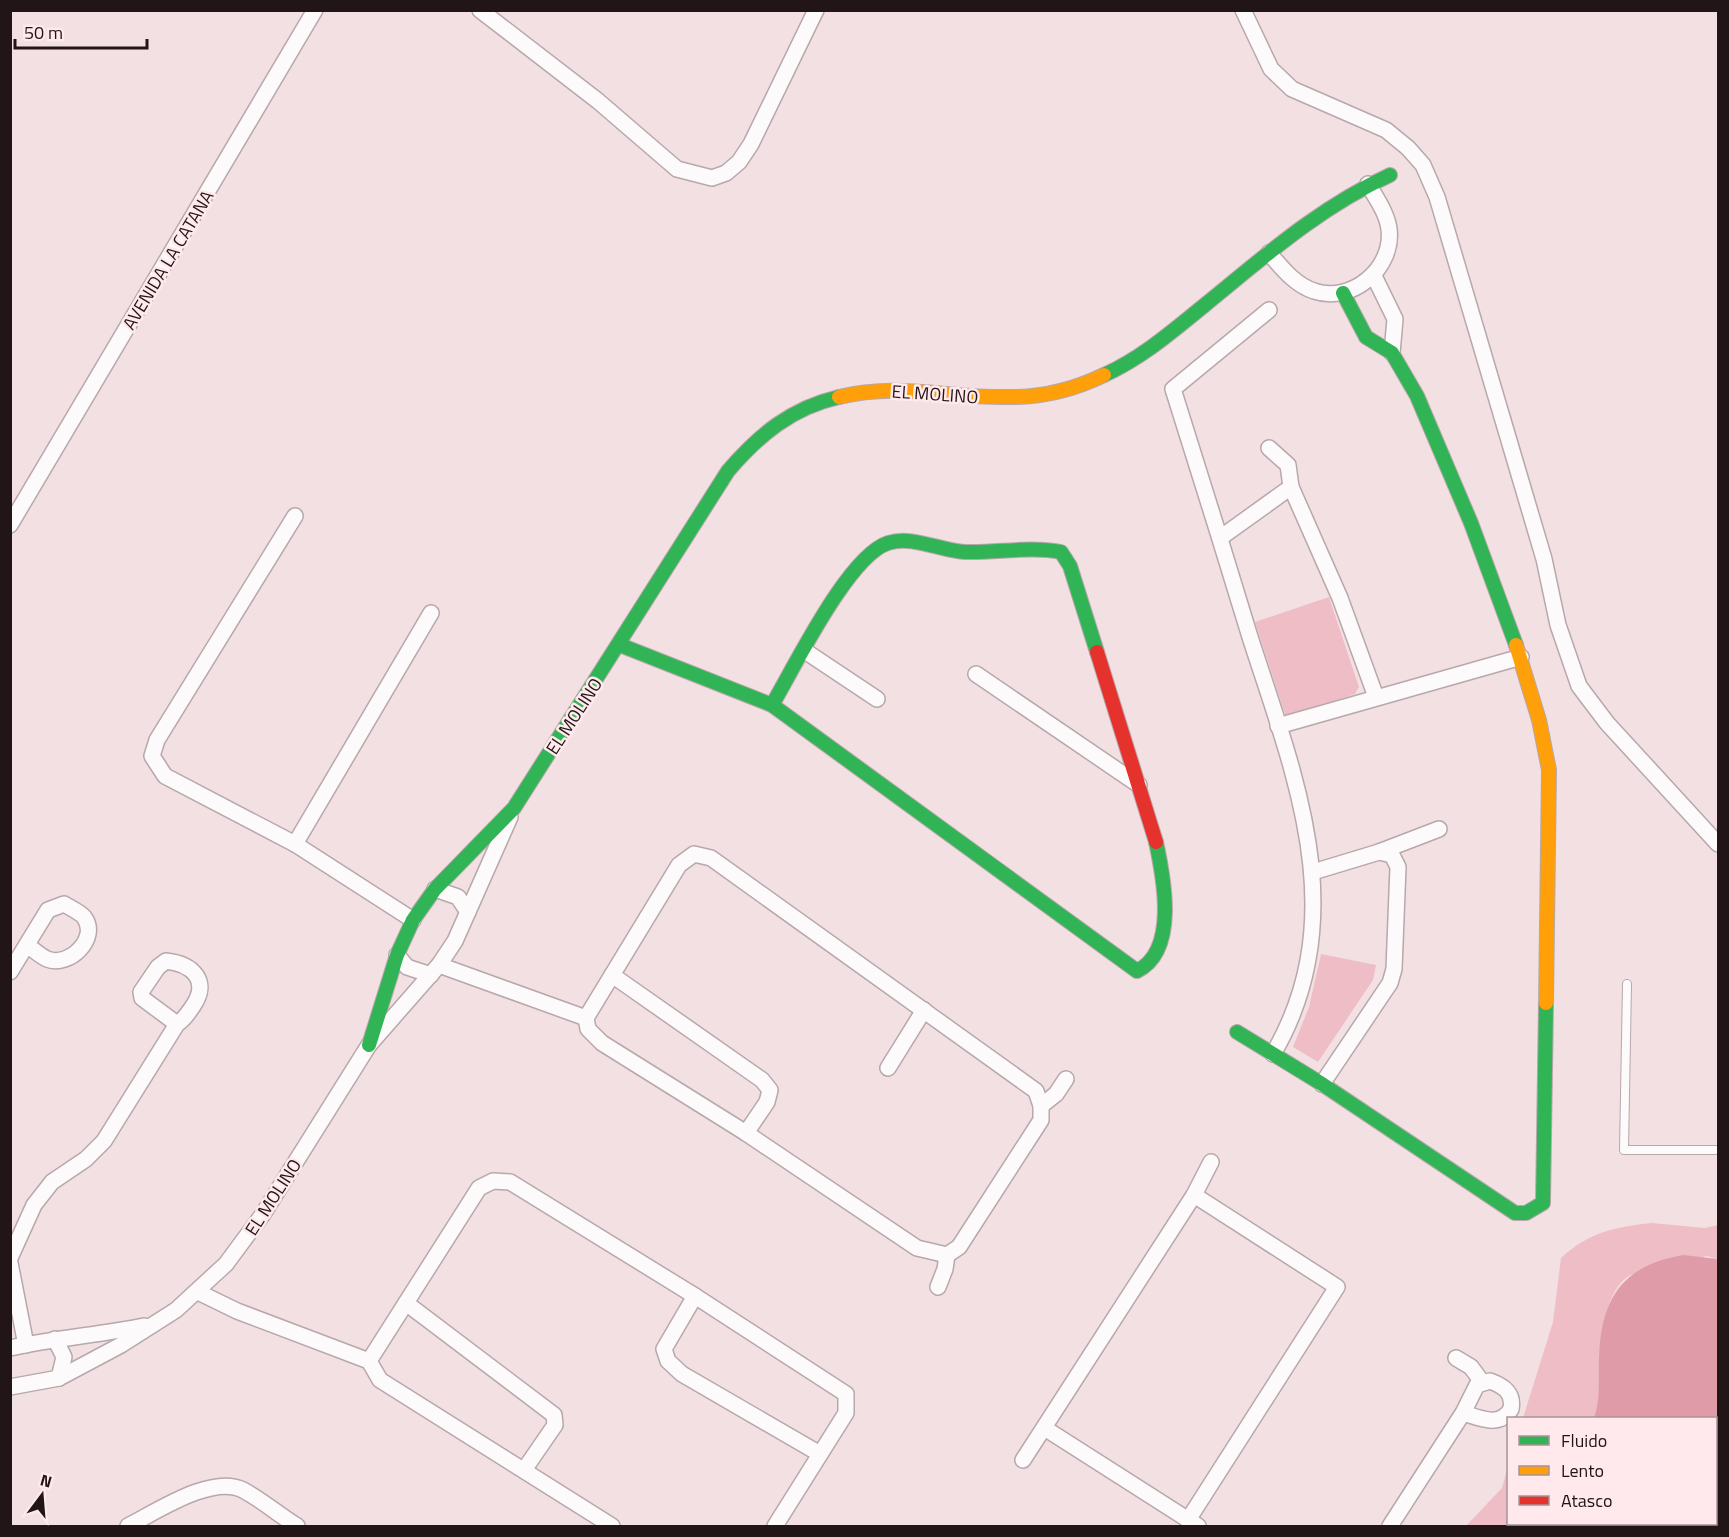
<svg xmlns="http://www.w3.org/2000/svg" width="1729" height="1537" viewBox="0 0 1729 1537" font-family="'Titillium Web',sans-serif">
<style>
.green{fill:#efbdc5}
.water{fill:#e09ba8}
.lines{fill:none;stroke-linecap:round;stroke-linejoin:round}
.lane-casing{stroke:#b7a8ab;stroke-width:10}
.street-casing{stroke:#b7a8ab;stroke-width:18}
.fast-casing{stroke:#b7a8ab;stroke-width:16}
.slow-casing{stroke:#b7a8ab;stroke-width:16}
.jam-casing{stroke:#b7a8ab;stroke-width:16}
.lane{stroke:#fdfafb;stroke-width:8}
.street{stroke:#fdfafb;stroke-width:15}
.fast{stroke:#30b455;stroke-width:14}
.slow{stroke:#ff9f0a;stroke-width:14}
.jam{stroke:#e5322d;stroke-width:14}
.labels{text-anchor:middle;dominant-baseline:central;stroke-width:5;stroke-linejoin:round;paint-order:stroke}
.street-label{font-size:18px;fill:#211517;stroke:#ffe9ec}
</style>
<rect width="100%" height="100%" fill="#f3e0e3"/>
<g class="green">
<path d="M 1329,597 L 1359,687 L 1355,694 L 1286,717 L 1255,622 Z"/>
<path d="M 1321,954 L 1376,965 L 1373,980 L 1318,1062 L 1293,1047 L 1309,1007 Z"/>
<path d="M 1652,1223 L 1705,1228 L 1718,1225 L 1718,1259 L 1707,1256 C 1683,1262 1653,1265 1631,1275 C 1607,1286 1600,1336 1599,1359 C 1599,1380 1601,1398 1594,1418 L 1523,1418 L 1553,1322 L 1561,1258 C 1589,1232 1615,1227 1652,1223 Z"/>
<path d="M 1508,1466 L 1508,1524 L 1543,1524 L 1542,1526 L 1466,1526 L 1502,1488 Z"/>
</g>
<path class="water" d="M 1683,1255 L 1718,1259 L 1718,1526 L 1542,1526 L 1543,1524 L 1716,1524 L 1716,1418 L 1594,1418 C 1601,1398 1598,1379 1599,1359 C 1601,1299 1621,1266 1683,1255 Z"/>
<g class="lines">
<g class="lane-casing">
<path id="lane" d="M 1627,984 L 1624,1150 L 1718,1150"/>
</g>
<g class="street-casing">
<g id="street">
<path d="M 480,10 L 598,101 L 677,169 L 712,178 L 726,173 L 739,162 L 751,144 L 816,10"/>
<path d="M 1243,10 L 1271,69 L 1292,89 L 1386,130 L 1408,148 L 1423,165 L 1437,197 L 1544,559 L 1558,625 L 1579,686 L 1607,723 L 1718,844"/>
<path d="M 1269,253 C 1282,268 1295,285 1314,291 C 1352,304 1394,268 1389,229 C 1387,213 1376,198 1368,184"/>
<path d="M 1374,276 L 1395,319 L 1392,353"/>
<path d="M 1269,310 L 1173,389 C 1199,472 1225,554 1250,637 C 1294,774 1354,916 1273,1054"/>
<path d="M 1269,448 L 1288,465 L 1291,487"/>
<path d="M 295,516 L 157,740 L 152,756 L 165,776 L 295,844 L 413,920"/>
<path d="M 10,525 L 315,10"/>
<path d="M 1220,538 L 1291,487 L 1340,598 L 1376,697"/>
<path d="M 805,651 L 877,699"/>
<path d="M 976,674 L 1139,785"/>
<path d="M 1278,726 L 1521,657"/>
<path d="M 295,844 L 431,613"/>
<path d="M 1379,852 L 1439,829"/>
<path d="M 694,854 L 711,858 L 1036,1091 L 1041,1106 L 1041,1120 L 959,1247 L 947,1255 L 917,1248 L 746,1133 L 602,1043 L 588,1029 L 586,1018 L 679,865 Z"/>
<path d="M 1313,872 L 1379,852 L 1392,855 L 1398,867 L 1394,969 L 1390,983 L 1322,1084"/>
<path d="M 435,889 L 458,897 L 468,912"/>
<path d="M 397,955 L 407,967 L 431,975"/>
<path d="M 439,965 L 586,1018"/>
<path d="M 10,972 L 48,910 L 64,904 C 69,907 80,912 84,917 C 100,938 69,968 47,959 C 40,956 33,949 27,945"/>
<path d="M 612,975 L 762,1080 L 770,1090 L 767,1102 L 746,1133"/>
<path d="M 888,1068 L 924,1010"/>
<path d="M 1041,1106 L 1056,1094 L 1066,1079"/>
<path d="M 10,1258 L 34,1205 L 52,1182 L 86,1159 L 104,1141 L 177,1024 C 185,1019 188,1013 193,1006 C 210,981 193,964 166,961 L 158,967 L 141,992 L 142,998 L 177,1024"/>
<path d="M 10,1263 L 26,1345"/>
<path d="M 938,1287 L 945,1269 L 947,1255"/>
<path d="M 198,1292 L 237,1311 L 369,1361 L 380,1380 L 612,1526"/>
<path d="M 695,1296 L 664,1349 L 668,1361 L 682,1374 L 820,1454"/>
<path d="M 406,1303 L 554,1415 L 555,1425 L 524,1470"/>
<path d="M 55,1339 L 64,1357 L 59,1378"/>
<path d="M 10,1348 C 55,1338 99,1335 144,1326"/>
<path d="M 1456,1358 L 1471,1367 L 1482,1382"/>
<path d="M 369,1361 L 479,1188 L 493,1181 L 510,1182 L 695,1296 L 846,1394 L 846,1413 L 775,1526"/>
<path d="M 10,1387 L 59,1378 L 121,1345 L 176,1310 L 226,1264 L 263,1214 L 369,1045 L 439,965 L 455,941 L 510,817"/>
<path d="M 1046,1429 L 1198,1526"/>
<path d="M 1023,1460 L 1194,1195 L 1211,1162"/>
<path d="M 1188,1520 L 1337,1287 L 1194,1195"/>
<path d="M 128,1526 C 156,1512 212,1474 243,1490 C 262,1500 279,1515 297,1526"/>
<path d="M 1390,1526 L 1463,1413 L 1477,1385 L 1490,1381 C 1504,1386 1514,1393 1511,1409 C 1500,1428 1480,1418 1463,1413"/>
</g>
</g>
<g class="fast-casing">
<g id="fast">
<path d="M 1343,293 L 1366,337 L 1392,353 L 1417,396 L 1471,523 L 1516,645"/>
<path d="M 1104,375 C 1142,358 1174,330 1206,304 C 1265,256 1320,207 1390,175"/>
<path d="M 620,645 L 772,705 L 1137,971 C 1178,951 1164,879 1156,842"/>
<path d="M 772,705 C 794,668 848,556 888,543 C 912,535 941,551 965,552 C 998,553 1029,546 1061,552 L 1070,566 L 1097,652"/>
<path d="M 1237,1032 L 1322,1084 L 1515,1213 L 1526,1213 L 1543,1203 L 1546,1003"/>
<path d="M 369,1045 L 397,955 L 413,920 L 435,889 L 514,808 L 728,471 C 759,435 791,408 839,397"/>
</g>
</g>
<g class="slow-casing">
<g id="slow">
<path d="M 839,397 C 899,382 951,399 1012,397 C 1044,397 1075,389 1104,375"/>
<path d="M 1516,645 L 1539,720 L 1549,770 L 1546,1003"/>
</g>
</g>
<g class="jam-casing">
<path id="jam" d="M 1097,652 L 1156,842"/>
</g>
<use href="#lane" class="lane"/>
<use href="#street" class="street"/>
<use href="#fast" class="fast"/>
<use href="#slow" class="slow"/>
<use href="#jam" class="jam"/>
</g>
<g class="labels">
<g class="street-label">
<text transform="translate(168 260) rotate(-59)">AVENIDA LA CATANA</text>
<text transform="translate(935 394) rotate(4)">EL MOLINO</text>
<text transform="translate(574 716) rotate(-57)">EL MOLINO</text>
<text transform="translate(273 1197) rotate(-57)">EL MOLINO</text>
</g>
</g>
<rect width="1729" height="1537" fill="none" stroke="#211517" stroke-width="24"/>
<rect x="1507" y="1417" width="210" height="108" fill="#ffe9ec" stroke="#a69497" stroke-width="1.5"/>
<rect x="1519" y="1436" width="30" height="9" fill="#30b455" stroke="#a69497" stroke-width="1.5"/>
<text x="1561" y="1447" font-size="18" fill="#211517">Fluido</text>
<rect x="1519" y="1466" width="30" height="9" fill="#ff9f0a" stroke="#a69497" stroke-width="1.5"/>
<text x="1561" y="1477" font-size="18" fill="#211517">Lento</text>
<rect x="1519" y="1496" width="30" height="9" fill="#e5322d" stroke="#a69497" stroke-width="1.5"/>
<text x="1561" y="1507" font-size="18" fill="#211517">Atasco</text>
<g transform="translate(42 1495) rotate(16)" stroke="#ffe9ec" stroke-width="4.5" paint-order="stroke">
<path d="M0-4.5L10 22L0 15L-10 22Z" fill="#211517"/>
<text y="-9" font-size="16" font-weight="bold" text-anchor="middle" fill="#211517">N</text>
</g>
<path d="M15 39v9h132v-9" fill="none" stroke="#211517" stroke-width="3"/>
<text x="24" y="39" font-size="18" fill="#211517" stroke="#ffe9ec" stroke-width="4.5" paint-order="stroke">50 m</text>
</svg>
